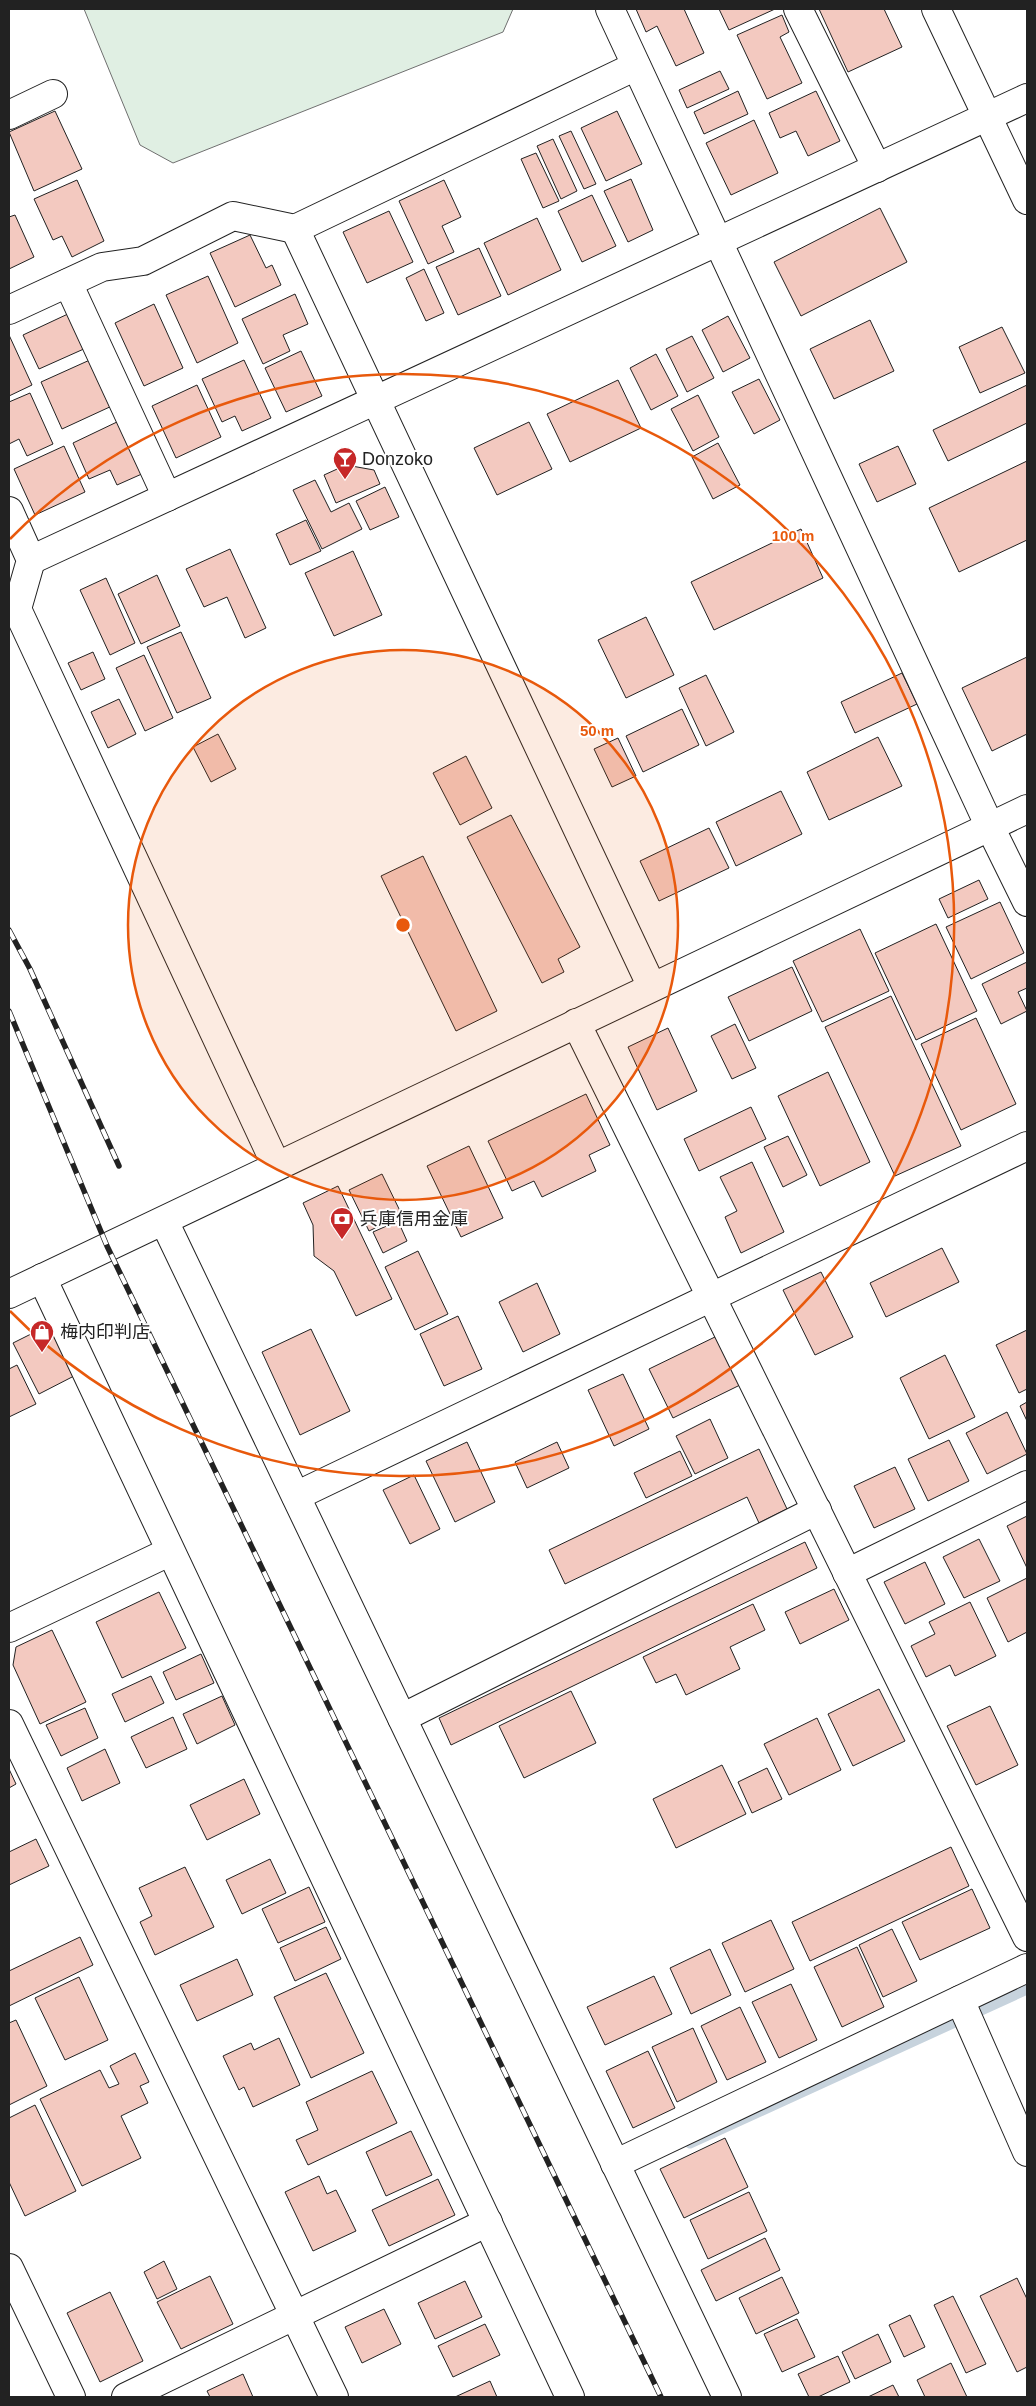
<svg xmlns="http://www.w3.org/2000/svg" width="1036" height="2406" viewBox="0 0 1036 2406" font-family="Arial,'Noto Sans JP',sans-serif">
<style>
.green{fill:#e0efe3;stroke:#6f6f6f}
.lines{fill:none;stroke-linecap:round;stroke-linejoin:round}
.stream{stroke:#c7d3dd;stroke-width:11}
.building{fill:#f3c9c0;stroke:#222}
.minor-casing{stroke:#222;stroke-width:30}
.highway-casing{stroke:#222;stroke-width:30}
.minor{stroke:#fff;stroke-width:28}
.highway{stroke:#fff;stroke-width:28}
.rail-casing{stroke:#222;stroke-width:5.5}
.rail{stroke:#fff;stroke-width:4;stroke-dasharray:11;stroke-linecap:butt}
.ring{fill:none;stroke:#e8590c;stroke-width:2.5}
.labels{text-anchor:middle;dominant-baseline:central;stroke-width:4;stroke-linejoin:round;paint-order:stroke}
.poi-label{font-size:18px;fill:#222;stroke:#fff;text-anchor:start}
.centre{fill:#e8590c;stroke:#fff;stroke-width:2.5}
.ring-label{font-size:15px;text-anchor:middle;font-weight:bold;fill:#e8590c;stroke:#fff;stroke-width:4;stroke-linejoin:round;paint-order:stroke}
</style>
<rect width="100%" height="100%" fill="#fff"/>
<path class="green" d="M 84,9 L 513,9 L 503,32 L 173,163 L 140,145 Z"/>
<g class="lines">
<path class="stream" d="M 690,2143 L 1027,1989"/>
</g>
<g class="building">
<path d="M 636,9 L 684,9 L 704,53 L 676,66 L 657,26 L 646,32 Z"/>
<path d="M 719,9 L 775,9 L 729,30 Z"/>
<path d="M 819,9 L 884,9 L 902,47 L 848,72 Z"/>
<path d="M 782,15 L 789,32 L 780,37 L 802,83 L 767,99 L 737,35 Z"/>
<path d="M 720,71 L 729,89 L 687,108 L 679,90 Z"/>
<path d="M 738,91 L 748,114 L 704,134 L 694,112 Z"/>
<path d="M 816,91 L 840,141 L 808,156 L 796,131 L 780,138 L 769,113 Z"/>
<path d="M 55,111 L 82,169 L 34,191 L 9,132 Z"/>
<path d="M 617,111 L 642,164 L 606,181 L 581,128 Z"/>
<path d="M 754,120 L 778,173 L 731,195 L 706,143 Z"/>
<path d="M 571,131 L 596,184 L 584,189 L 559,136 Z"/>
<path d="M 553,139 L 577,191 L 561,199 L 537,146 Z"/>
<path d="M 536,153 L 559,201 L 543,208 L 521,159 Z"/>
<path d="M 631,179 L 653,230 L 628,242 L 604,191 Z"/>
<path d="M 77,180 L 104,241 L 72,257 L 62,236 L 53,240 L 34,199 Z"/>
<path d="M 444,180 L 461,217 L 442,226 L 454,252 L 428,264 L 399,201 Z"/>
<path d="M 592,195 L 616,246 L 582,262 L 558,211 Z"/>
<path d="M 880,208 L 907,262 L 801,316 L 774,262 Z"/>
<path d="M 389,211 L 413,262 L 367,283 L 343,232 Z"/>
<path d="M 15,215 L 34,257 L 9,269 L 9,217 Z"/>
<path d="M 537,218 L 561,270 L 508,295 L 484,243 Z"/>
<path d="M 250,235 L 266,268 L 272,265 L 281,285 L 235,307 L 210,253 Z"/>
<path d="M 479,248 L 501,296 L 458,315 L 436,267 Z"/>
<path d="M 424,269 L 444,313 L 426,321 L 406,278 Z"/>
<path d="M 208,276 L 238,343 L 197,363 L 166,295 Z"/>
<path d="M 295,294 L 308,324 L 283,335 L 290,351 L 263,364 L 242,319 Z"/>
<path d="M 154,304 L 183,368 L 144,386 L 115,323 Z"/>
<path d="M 70,313 L 86,348 L 39,369 L 23,335 Z"/>
<path d="M 728,316 L 750,358 L 723,372 L 702,330 Z"/>
<path d="M 870,320 L 894,371 L 834,399 L 810,349 Z"/>
<path d="M 1002,327 L 1025,373 L 980,393 L 959,347 Z"/>
<path d="M 9,335 L 32,385 L 9,396 Z"/>
<path d="M 692,336 L 714,378 L 687,392 L 666,349 Z"/>
<path d="M 301,351 L 322,396 L 286,412 L 265,368 Z"/>
<path d="M 656,354 L 678,396 L 651,410 L 630,368 Z"/>
<path d="M 92,359 L 114,405 L 62,429 L 41,382 Z"/>
<path d="M 244,360 L 271,418 L 242,431 L 235,416 L 222,422 L 202,379 Z"/>
<path d="M 759,379 L 780,420 L 754,434 L 732,392 Z"/>
<path d="M 618,380 L 641,428 L 570,462 L 547,414 Z"/>
<path d="M 197,385 L 221,437 L 176,458 L 152,406 Z"/>
<path d="M 1027,385 L 1027,423 L 948,461 L 933,430 Z"/>
<path d="M 30,393 L 53,444 L 27,456 L 19,439 L 9,444 L 9,402 Z"/>
<path d="M 698,395 L 719,437 L 693,451 L 671,409 Z"/>
<path d="M 119,421 L 144,473 L 117,485 L 110,470 L 89,479 L 73,443 Z"/>
<path d="M 529,422 L 552,469 L 497,495 L 474,448 Z"/>
<path d="M 718,443 L 740,485 L 713,499 L 692,457 Z"/>
<path d="M 64,446 L 85,492 L 35,515 L 14,469 Z"/>
<path d="M 898,446 L 916,484 L 877,502 L 859,464 Z"/>
<path d="M 1027,461 L 1027,540 L 959,572 L 929,508 Z"/>
<path d="M 346,465 L 374,470 L 380,484 L 336,503 L 324,475 Z"/>
<path d="M 315,480 L 331,512 L 349,503 L 362,529 L 322,549 L 293,490 Z"/>
<path d="M 385,487 L 399,517 L 370,530 L 356,501 Z"/>
<path d="M 306,520 L 321,551 L 290,565 L 276,534 Z"/>
<path d="M 801,529 L 823,578 L 714,630 L 691,582 Z"/>
<path d="M 230,549 L 266,628 L 245,638 L 227,597 L 204,607 L 186,569 Z"/>
<path d="M 353,551 L 382,615 L 334,636 L 305,573 Z"/>
<path d="M 157,575 L 180,626 L 141,644 L 118,594 Z"/>
<path d="M 106,578 L 135,643 L 110,655 L 80,590 Z"/>
<path d="M 646,617 L 674,675 L 626,698 L 598,640 Z"/>
<path d="M 181,632 L 211,698 L 177,713 L 147,647 Z"/>
<path d="M 93,652 L 105,679 L 81,690 L 68,663 Z"/>
<path d="M 144,655 L 173,718 L 145,731 L 116,668 Z"/>
<path d="M 1027,657 L 1027,734 L 992,751 L 962,688 Z"/>
<path d="M 902,673 L 917,704 L 855,733 L 841,702 Z"/>
<path d="M 706,675 L 734,732 L 706,746 L 679,688 Z"/>
<path d="M 119,699 L 136,734 L 108,748 L 91,712 Z"/>
<path d="M 682,709 L 699,745 L 643,772 L 626,736 Z"/>
<path d="M 218,734 L 236,769 L 211,782 L 193,747 Z"/>
<path d="M 878,737 L 902,786 L 829,820 L 807,772 Z"/>
<path d="M 618,738 L 636,776 L 612,787 L 594,749 Z"/>
<path d="M 466,756 L 492,808 L 460,825 L 433,773 Z"/>
<path d="M 781,791 L 802,834 L 736,866 L 716,822 Z"/>
<path d="M 511,815 L 580,947 L 558,959 L 564,972 L 542,983 L 467,837 Z"/>
<path d="M 709,828 L 729,868 L 659,901 L 640,861 Z"/>
<path d="M 423,856 L 497,1011 L 456,1031 L 381,876 Z"/>
<path d="M 979,880 L 988,899 L 948,918 L 939,899 Z"/>
<path d="M 1000,902 L 1024,953 L 971,979 L 946,927 Z"/>
<path d="M 936,924 L 977,1011 L 916,1040 L 875,953 Z"/>
<path d="M 860,929 L 889,991 L 822,1022 L 793,961 Z"/>
<path d="M 1027,962 L 1027,988 L 1018,992 L 1027,1011 L 1001,1024 L 982,984 Z"/>
<path d="M 792,967 L 812,1011 L 749,1041 L 728,997 Z"/>
<path d="M 891,996 L 961,1146 L 895,1176 L 825,1027 Z"/>
<path d="M 976,1018 L 1016,1104 L 961,1130 L 921,1044 Z"/>
<path d="M 735,1024 L 756,1068 L 732,1079 L 711,1036 Z"/>
<path d="M 668,1028 L 697,1091 L 657,1110 L 628,1047 Z"/>
<path d="M 828,1072 L 870,1162 L 820,1186 L 778,1096 Z"/>
<path d="M 586,1094 L 610,1145 L 589,1155 L 596,1171 L 542,1197 L 534,1181 L 512,1191 L 488,1141 Z"/>
<path d="M 751,1107 L 766,1139 L 699,1171 L 684,1139 Z"/>
<path d="M 788,1136 L 807,1175 L 783,1187 L 764,1147 Z"/>
<path d="M 469,1146 L 503,1218 L 461,1237 L 427,1166 Z"/>
<path d="M 752,1162 L 784,1232 L 741,1253 L 725,1217 L 737,1211 L 720,1177 Z"/>
<path d="M 382,1174 L 402,1215 L 369,1231 L 349,1190 Z"/>
<path d="M 338,1186 L 392,1299 L 356,1316 L 334,1271 L 314,1256 L 313,1225 L 303,1203 Z"/>
<path d="M 398,1221 L 407,1241 L 383,1253 L 373,1232 Z"/>
<path d="M 942,1248 L 959,1282 L 886,1317 L 870,1283 Z"/>
<path d="M 418,1251 L 448,1314 L 415,1330 L 385,1267 Z"/>
<path d="M 821,1272 L 853,1337 L 815,1355 L 783,1290 Z"/>
<path d="M 537,1283 L 560,1334 L 523,1352 L 499,1302 Z"/>
<path d="M 458,1316 L 482,1369 L 444,1386 L 420,1334 Z"/>
<path d="M 49,1325 L 74,1376 L 39,1394 L 13,1343 Z"/>
<path d="M 311,1329 L 350,1411 L 300,1435 L 262,1352 Z"/>
<path d="M 1027,1330 L 1027,1389 L 1019,1393 L 996,1345 Z"/>
<path d="M 717,1336 L 740,1385 L 673,1418 L 649,1369 Z"/>
<path d="M 945,1355 L 975,1417 L 929,1439 L 900,1378 Z"/>
<path d="M 17,1365 L 36,1404 L 9,1417 L 9,1369 Z"/>
<path d="M 623,1374 L 649,1429 L 614,1446 L 588,1390 Z"/>
<path d="M 1027,1402 L 1027,1421 L 1020,1406 Z"/>
<path d="M 1007,1412 L 1027,1454 L 987,1474 L 966,1433 Z"/>
<path d="M 710,1419 L 728,1458 L 695,1474 L 676,1436 Z"/>
<path d="M 949,1440 L 969,1481 L 928,1501 L 908,1459 Z"/>
<path d="M 467,1442 L 495,1502 L 455,1522 L 426,1461 Z"/>
<path d="M 557,1442 L 569,1468 L 527,1488 L 515,1462 Z"/>
<path d="M 759,1449 L 787,1509 L 759,1523 L 747,1497 L 565,1584 L 549,1550 Z"/>
<path d="M 680,1451 L 692,1476 L 646,1498 L 634,1473 Z"/>
<path d="M 895,1467 L 915,1509 L 874,1528 L 854,1486 Z"/>
<path d="M 414,1475 L 440,1529 L 410,1544 L 383,1490 Z"/>
<path d="M 1027,1516 L 1027,1568 L 1007,1526 Z"/>
<path d="M 979,1539 L 1000,1581 L 964,1598 L 943,1557 Z"/>
<path d="M 805,1542 L 817,1568 L 451,1745 L 439,1718 Z"/>
<path d="M 925,1562 L 945,1604 L 905,1624 L 884,1582 Z"/>
<path d="M 1027,1578 L 1027,1632 L 1008,1642 L 987,1598 Z"/>
<path d="M 834,1589 L 849,1620 L 800,1644 L 785,1612 Z"/>
<path d="M 159,1592 L 186,1648 L 122,1678 L 96,1622 Z"/>
<path d="M 970,1602 L 996,1656 L 955,1676 L 950,1665 L 926,1677 L 911,1646 L 935,1634 L 929,1622 Z"/>
<path d="M 753,1604 L 765,1630 L 730,1647 L 740,1669 L 686,1695 L 676,1674 L 656,1683 L 643,1657 Z"/>
<path d="M 52,1630 L 86,1702 L 40,1724 L 13,1665 L 16,1647 Z"/>
<path d="M 201,1654 L 214,1683 L 176,1700 L 163,1672 Z"/>
<path d="M 151,1676 L 164,1703 L 125,1722 L 112,1694 Z"/>
<path d="M 879,1689 L 905,1741 L 853,1766 L 828,1714 Z"/>
<path d="M 571,1691 L 596,1743 L 524,1778 L 499,1726 Z"/>
<path d="M 222,1696 L 235,1725 L 197,1744 L 183,1714 Z"/>
<path d="M 990,1706 L 1018,1765 L 976,1785 L 947,1726 Z"/>
<path d="M 85,1708 L 98,1738 L 61,1756 L 46,1725 Z"/>
<path d="M 173,1717 L 187,1749 L 146,1768 L 131,1737 Z"/>
<path d="M 817,1718 L 841,1770 L 789,1795 L 764,1744 Z"/>
<path d="M 105,1749 L 120,1783 L 82,1801 L 67,1768 Z"/>
<path d="M 722,1765 L 746,1814 L 676,1848 L 653,1799 Z"/>
<path d="M 767,1768 L 782,1799 L 752,1813 L 738,1782 Z"/>
<path d="M 9,1769 L 16,1784 L 9,1788 Z"/>
<path d="M 244,1779 L 260,1814 L 207,1840 L 190,1805 Z"/>
<path d="M 36,1839 L 49,1866 L 9,1885 L 9,1852 Z"/>
<path d="M 951,1847 L 969,1886 L 810,1961 L 792,1922 Z"/>
<path d="M 270,1859 L 286,1893 L 242,1914 L 226,1880 Z"/>
<path d="M 185,1867 L 214,1927 L 155,1955 L 140,1922 L 152,1916 L 139,1888 Z"/>
<path d="M 309,1887 L 325,1922 L 278,1943 L 262,1909 Z"/>
<path d="M 972,1889 L 990,1928 L 920,1960 L 902,1922 Z"/>
<path d="M 771,1920 L 794,1969 L 745,1992 L 722,1943 Z"/>
<path d="M 326,1927 L 341,1959 L 295,1981 L 280,1948 Z"/>
<path d="M 892,1929 L 917,1981 L 883,1997 L 859,1945 Z"/>
<path d="M 80,1937 L 93,1965 L 9,2006 L 9,1971 Z"/>
<path d="M 857,1947 L 884,2007 L 842,2027 L 814,1967 Z"/>
<path d="M 710,1949 L 731,1995 L 691,2014 L 670,1968 Z"/>
<path d="M 237,1959 L 253,1995 L 197,2021 L 180,1985 Z"/>
<path d="M 326,1973 L 364,2053 L 311,2078 L 274,1997 Z"/>
<path d="M 654,1976 L 672,2014 L 605,2045 L 587,2007 Z"/>
<path d="M 79,1977 L 108,2040 L 65,2060 L 35,1998 Z"/>
<path d="M 791,1984 L 817,2040 L 779,2058 L 752,2002 Z"/>
<path d="M 740,2007 L 766,2062 L 727,2080 L 701,2026 Z"/>
<path d="M 16,2020 L 47,2086 L 9,2105 L 9,2023 Z"/>
<path d="M 693,2028 L 717,2082 L 677,2102 L 652,2047 Z"/>
<path d="M 279,2038 L 300,2085 L 253,2107 L 244,2087 L 239,2090 L 223,2056 L 251,2043 L 254,2050 Z"/>
<path d="M 648,2051 L 675,2108 L 633,2128 L 606,2071 Z"/>
<path d="M 135,2053 L 149,2082 L 140,2086 L 148,2103 L 121,2116 L 141,2158 L 82,2186 L 40,2099 L 100,2070 L 109,2088 L 119,2084 L 110,2066 Z"/>
<path d="M 372,2071 L 397,2123 L 308,2165 L 296,2140 L 318,2130 L 306,2102 Z"/>
<path d="M 35,2105 L 76,2191 L 25,2216 L 9,2182 L 9,2118 Z"/>
<path d="M 411,2131 L 432,2175 L 386,2196 L 366,2152 Z"/>
<path d="M 725,2138 L 748,2187 L 684,2218 L 660,2169 Z"/>
<path d="M 319,2176 L 327,2194 L 336,2190 L 356,2231 L 313,2251 L 285,2192 Z"/>
<path d="M 438,2179 L 455,2215 L 389,2246 L 372,2210 Z"/>
<path d="M 749,2192 L 767,2231 L 708,2259 L 690,2220 Z"/>
<path d="M 765,2238 L 780,2270 L 716,2301 L 701,2270 Z"/>
<path d="M 164,2261 L 177,2289 L 157,2299 L 144,2272 Z"/>
<path d="M 210,2276 L 233,2324 L 181,2349 L 157,2302 Z"/>
<path d="M 782,2277 L 799,2313 L 756,2334 L 739,2298 Z"/>
<path d="M 1017,2278 L 1027,2299 L 1027,2367 L 1017,2372 L 980,2296 Z"/>
<path d="M 465,2281 L 482,2317 L 435,2339 L 418,2303 Z"/>
<path d="M 110,2292 L 143,2361 L 100,2382 L 67,2313 Z"/>
<path d="M 953,2296 L 986,2364 L 966,2373 L 934,2305 Z"/>
<path d="M 384,2309 L 401,2344 L 362,2363 L 345,2327 Z"/>
<path d="M 910,2315 L 925,2347 L 904,2357 L 889,2325 Z"/>
<path d="M 797,2319 L 815,2357 L 782,2372 L 764,2334 Z"/>
<path d="M 485,2324 L 500,2355 L 453,2377 L 438,2346 Z"/>
<path d="M 878,2334 L 891,2362 L 855,2379 L 842,2352 Z"/>
<path d="M 838,2356 L 850,2382 L 818,2397 L 809,2397 L 798,2374 Z"/>
<path d="M 951,2363 L 967,2397 L 925,2397 L 917,2380 Z"/>
<path d="M 243,2374 L 253,2397 L 210,2397 L 207,2391 Z"/>
<path d="M 490,2381 L 497,2397 L 455,2397 Z"/>
<path d="M 893,2385 L 899,2397 L 868,2397 Z"/>
</g>
<g class="lines">
<g class="minor-casing">
<g id="minor">
<path d="M 610,9 L 990,827 L 1027,902"/>
<path d="M 798,9 L 877,168"/>
<path d="M 9,115 L 53,94"/>
<path d="M 295,229 L 652,987"/>
<path d="M 68,283 L 167,497"/>
<path d="M 9,310 L 102,267 L 143,261 L 233,216 L 295,229 L 636,66"/>
<path d="M 9,511 L 31,560 L 17,609 L 276,1165"/>
<path d="M 31,560 L 1027,98"/>
<path d="M 576,1023 L 1027,1937"/>
<path d="M 164,1221 L 727,2397"/>
<path d="M 42,1278 L 570,2397"/>
<path d="M 9,1294 L 1027,809"/>
<path d="M 296,1496 L 1027,1146"/>
<path d="M 847,1573 L 1027,1485"/>
<path d="M 9,1628 L 169,1552"/>
<path d="M 402,1718 L 817,1510"/>
<path d="M 9,1724 L 334,2397"/>
<path d="M 960,2000 L 1027,2152"/>
<path d="M 615,2164 L 1027,1968"/>
<path d="M 9,2268 L 71,2397"/>
<path d="M 126,2397 L 488,2222"/>
</g>
</g>
<g class="highway-casing">
<path id="highway" d="M 936,9 L 1027,200"/>
</g>
<use href="#minor" class="minor"/>
<use href="#highway" class="highway"/>
<g class="rail-casing">
<g id="rail">
<path d="M 9,930 L 30,969 L 119,1166"/>
<path d="M 9,1011 L 107,1246 L 661,2397"/>
</g>
</g>
<use href="#rail" class="rail"/>
</g>
<circle cx="403" cy="925" r="275" fill="#e8590c" fill-opacity=".12"/>
<g class="ring">
<circle cx="403" cy="925" r="275"/>
<path d="M10 539A551 551 0 1 1 10 1311"/>
</g>
<defs>
<g id="bar-pin" transform="scale(1.25)"><path d="M0 17L-7.5 6A9.5 9.5 0 1 1 7.5 6Z" fill="#c62828" stroke="#fff"/><path d="M-6-5H6L.8 .8V4.5H3.5V6h-7V4.5H-.8V.8Z" fill="#fff"/></g>
<g id="bank-pin" transform="scale(1.25)"><path d="M0 17L-7.5 6A9.5 9.5 0 1 1 7.5 6Z" fill="#c62828" stroke="#fff"/><path d="M-6-4H6V4H-6ZM0-2.3a2.3 2.3 0 1 0 0 4.6a2.3 2.3 0 1 0 0-4.6Z" fill="#fff"/></g>
<g id="shop-pin" transform="scale(1.25)"><path d="M0 17L-7.5 6A9.5 9.5 0 1 1 7.5 6Z" fill="#c62828" stroke="#fff"/><path d="M-5-2.5h2.3a2.7 3.5 0 0 1 5.4 0H5L5.5 6h-11ZM-1.5-2.5h3a1.5 2.3 0 0 0-3 0Z" fill="#fff"/></g>
</defs>
<g fill-rule="evenodd">
<use href="#bar-pin" x="345" y="459"/>
<use href="#bank-pin" x="342" y="1219"/>
<use href="#shop-pin" x="42" y="1332"/>
</g>
<g class="labels">
<g class="poi-label">
<text x="362" y="459">Donzoko</text>
<text x="360" y="1219">兵庫信用金庫</text>
<text x="60" y="1332">梅内印判店</text>
</g>
</g>
<circle cx="403" cy="925" r="8" class="centre"/>
<g class="ring-label">
<text x="793" y="541">100 m</text>
<text x="597" y="736">50 m</text>
</g>
<rect width="1036" height="2406" fill="none" stroke="#222222" stroke-width="20"/>
</svg>
